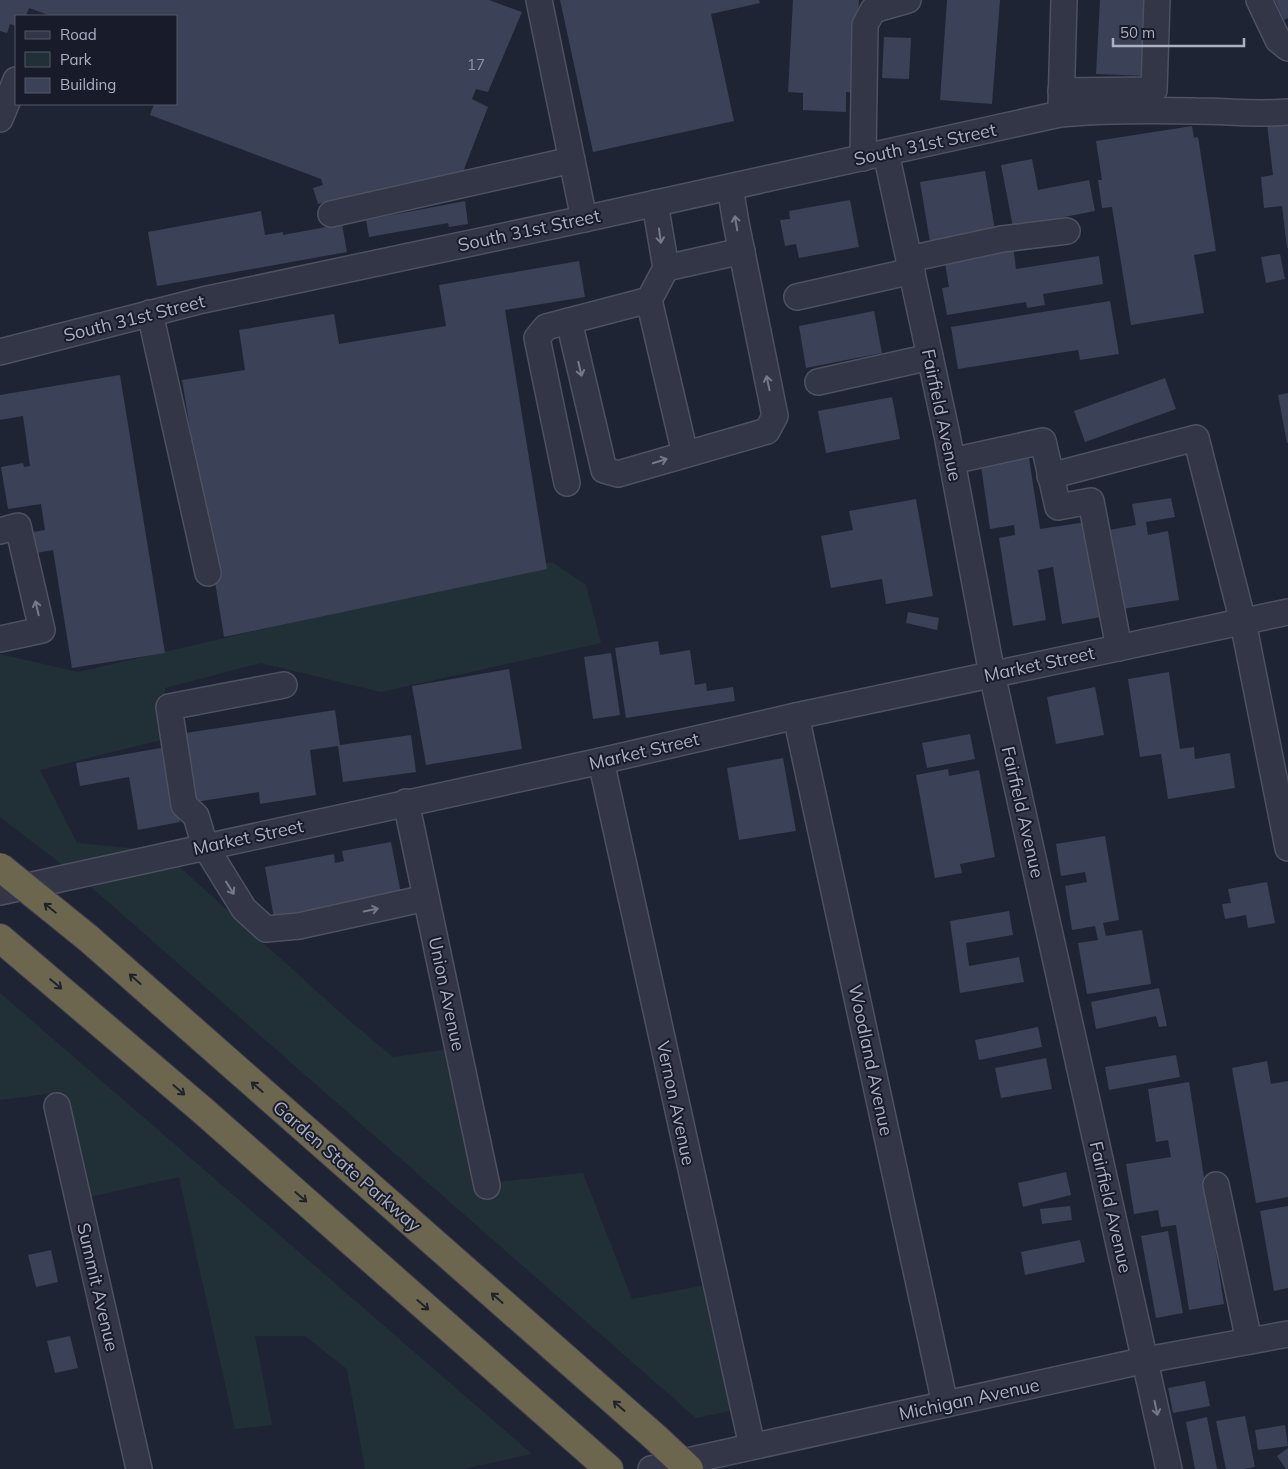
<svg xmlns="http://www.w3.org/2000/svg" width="1288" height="1469" viewBox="0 0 1288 1469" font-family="Mulish,sans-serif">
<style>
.green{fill:#213036}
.building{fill:#3b4156}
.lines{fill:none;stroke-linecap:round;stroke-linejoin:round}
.minor-casing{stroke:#4d5161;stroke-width:28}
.highway-casing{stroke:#3a3e4d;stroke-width:30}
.minor{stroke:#323646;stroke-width:25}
.highway{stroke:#6c664f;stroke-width:28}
.highway-bridge-casing{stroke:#3a3e4d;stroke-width:30;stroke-linecap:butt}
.highway-bridge{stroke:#6c664f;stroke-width:28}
.oneway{stroke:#75798b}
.oneway2{stroke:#20232e}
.labels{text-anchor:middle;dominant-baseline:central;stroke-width:4;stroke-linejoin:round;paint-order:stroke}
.number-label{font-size:15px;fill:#9094a8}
.street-label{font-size:18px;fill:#acb0c3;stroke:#181c2a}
</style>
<rect width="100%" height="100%" fill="#1f2435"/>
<g class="green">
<path d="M 552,562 L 586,585 L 601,643 L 381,692 L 261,663 L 165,688 L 165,739 L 40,770 L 77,843 L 162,851 L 344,1016 L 393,1057 L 456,1048 L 495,1182 L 583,1173 L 632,1299 L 717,1283 L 749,1407 L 696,1418 L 90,886 L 0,817 L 0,654 L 78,672 Z"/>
<path d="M 0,993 L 532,1454 L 463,1469 L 365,1469 L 347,1369 L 305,1336 L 255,1336 L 272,1425 L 235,1429 L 179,1177 L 80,1199 L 55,1093 L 0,1100 Z"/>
</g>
<g class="building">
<path d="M 0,0 L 489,0 L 522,12 L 488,92 L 476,89 L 472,99 L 488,107 L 463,172 L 318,204 L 313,188 L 323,185 L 321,179 L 150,115 L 154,104 L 176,104 L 176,16 L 51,16 L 29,8 L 26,16 L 16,16 L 16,26 L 10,24 L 7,33 L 0,31 Z"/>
<path d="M 560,0 L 759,0 L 760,3 L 711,14 L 734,121 L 593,152 Z"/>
<path d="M 793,0 L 859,0 L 854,93 L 846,92 L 846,112 L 803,110 L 803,93 L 788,92 Z"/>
<path d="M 947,0 L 1000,0 L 992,104 L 940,100 Z"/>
<path d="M 1100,0 L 1150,0 L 1146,76 L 1096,74 Z"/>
<path d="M 1275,0 L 1288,0 L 1288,18 L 1284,20 Z"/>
<path d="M 884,37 L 911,38 L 909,79 L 882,78 Z"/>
<path d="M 1288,121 L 1288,248 L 1287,248 L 1282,206 L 1264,208 L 1261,177 L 1273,175 L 1267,124 Z"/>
<path d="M 1192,126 L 1194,138 L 1198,137 L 1216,251 L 1194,255 L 1204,313 L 1131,325 L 1112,207 L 1102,208 L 1098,180 L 1102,180 L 1096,141 Z"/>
<path d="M 1032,159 L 1038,190 L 1089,180 L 1095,211 L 1013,227 L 1001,165 Z"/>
<path d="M 985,171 L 995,230 L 930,242 L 920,182 Z"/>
<path d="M 850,200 L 859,247 L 799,258 L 796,244 L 785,246 L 780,220 L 790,219 L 789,211 Z"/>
<path d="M 465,201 L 468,224 L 449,227 L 448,223 L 369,237 L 366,220 Z"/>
<path d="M 261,211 L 265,235 L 283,232 L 283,235 L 342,224 L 347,252 L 157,286 L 148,232 Z"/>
<path d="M 1013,246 L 1016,269 L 1099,256 L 1103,284 L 1043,294 L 1045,305 L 1027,308 L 1026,302 L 947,315 L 942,288 L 949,287 L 944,258 Z"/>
<path d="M 1280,254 L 1285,279 L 1266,283 L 1261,257 Z"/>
<path d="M 579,261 L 585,297 L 505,310 L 547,569 L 224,637 L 182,380 L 245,370 L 239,330 L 334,314 L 339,344 L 446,326 L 439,285 Z"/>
<path d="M 1110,301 L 1119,354 L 1080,360 L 1078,350 L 958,369 L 951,327 Z"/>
<path d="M 874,311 L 882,353 L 806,368 L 799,326 Z"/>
<path d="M 120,375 L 165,653 L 72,668 L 53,550 L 36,553 L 33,532 L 45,530 L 41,504 L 8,509 L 1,467 L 23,463 L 24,467 L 30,466 L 23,416 L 0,420 L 0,395 Z"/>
<path d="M 1165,378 L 1176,409 L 1085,442 L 1074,411 Z"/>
<path d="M 1288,393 L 1288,443 L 1287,443 L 1278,395 Z"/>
<path d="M 892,397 L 900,439 L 826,453 L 818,411 Z"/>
<path d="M 1029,458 L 1040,529 L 1086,522 L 1101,617 L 1062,624 L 1053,567 L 1038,570 L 1046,620 L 1013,626 L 999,538 L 1015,535 L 1014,525 L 990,529 L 981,466 Z"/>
<path d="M 1171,498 L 1175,517 L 1146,522 L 1148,535 L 1168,531 L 1179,600 L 1122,609 L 1109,530 L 1136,525 L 1132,504 Z"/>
<path d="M 916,499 L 933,596 L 886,604 L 882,579 L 831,588 L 821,536 L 853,530 L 849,511 Z"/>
<path d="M 908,612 L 939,618 L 937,630 L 906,623 Z"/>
<path d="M 658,641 L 660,655 L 690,650 L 695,685 L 706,683 L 707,691 L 733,687 L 735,701 L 626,718 L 615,648 Z"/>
<path d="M 611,653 L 620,715 L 593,719 L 584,657 Z"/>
<path d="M 509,669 L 522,749 L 426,765 L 412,686 Z"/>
<path d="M 1169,672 L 1180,749 L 1194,747 L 1195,759 L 1230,753 L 1235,788 L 1168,799 L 1161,754 L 1140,757 L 1128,679 Z"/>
<path d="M 1095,687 L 1104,735 L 1056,744 L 1047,697 Z"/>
<path d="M 335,710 L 340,745 L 411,735 L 416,772 L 343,782 L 338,746 L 310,750 L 316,795 L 260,804 L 259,792 L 189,803 L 179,734 Z"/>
<path d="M 970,734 L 975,759 L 927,768 L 922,743 Z"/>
<path d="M 166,747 L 180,822 L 138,830 L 129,777 L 80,786 L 76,763 Z"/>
<path d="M 783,758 L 796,831 L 739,840 L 727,768 Z"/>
<path d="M 948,769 L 949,776 L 979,770 L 995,857 L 960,864 L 962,873 L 935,878 L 916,775 Z"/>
<path d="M 1105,836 L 1119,920 L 1103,923 L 1106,936 L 1142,930 L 1151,984 L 1087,994 L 1078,943 L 1098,940 L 1095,926 L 1072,930 L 1065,886 L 1087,882 L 1085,872 L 1061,876 L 1056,844 Z"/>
<path d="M 391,842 L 401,894 L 274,918 L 265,867 L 334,854 L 335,863 L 344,861 L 342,851 Z"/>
<path d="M 1267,882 L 1275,923 L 1248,928 L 1246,915 L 1225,919 L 1222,904 L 1231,903 L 1228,889 Z"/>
<path d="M 1009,911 L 1013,935 L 966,943 L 969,966 L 1019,957 L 1024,982 L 960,993 L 950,921 Z"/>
<path d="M 1159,988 L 1167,1026 L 1159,1027 L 1156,1016 L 1096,1029 L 1091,1002 Z"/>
<path d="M 1038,1027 L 1042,1047 L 979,1060 L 975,1040 Z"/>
<path d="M 1176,1055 L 1180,1077 L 1109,1090 L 1105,1067 Z"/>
<path d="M 1046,1058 L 1052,1089 L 1001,1098 L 995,1068 Z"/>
<path d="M 1267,1061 L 1271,1084 L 1288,1081 L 1288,1197 L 1256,1203 L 1232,1068 Z"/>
<path d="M 1189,1082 L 1224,1304 L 1189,1310 L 1176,1225 L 1161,1227 L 1158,1210 L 1134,1214 L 1126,1164 L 1171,1157 L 1168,1140 L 1156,1142 L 1148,1089 Z"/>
<path d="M 1066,1172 L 1071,1195 L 1023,1207 L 1018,1183 Z"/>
<path d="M 1070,1206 L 1072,1220 L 1042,1224 L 1040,1209 Z"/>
<path d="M 1288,1206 L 1288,1288 L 1274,1291 L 1260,1211 Z"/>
<path d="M 1168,1231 L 1183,1313 L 1156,1318 L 1141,1236 Z"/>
<path d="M 1080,1240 L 1085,1262 L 1025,1275 L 1021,1252 Z"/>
<path d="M 51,1250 L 58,1282 L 36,1287 L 28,1255 Z"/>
<path d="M 70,1336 L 78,1368 L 55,1373 L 47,1341 Z"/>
<path d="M 1205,1381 L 1210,1406 L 1173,1413 L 1168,1388 Z"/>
<path d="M 1245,1416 L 1255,1467 L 1244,1469 L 1226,1469 L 1216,1421 Z"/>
<path d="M 1207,1417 L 1217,1469 L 1195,1469 L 1186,1422 Z"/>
<path d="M 1285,1425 L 1288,1446 L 1258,1450 L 1255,1430 Z"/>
<path d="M 1288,1448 L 1288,1469 L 1286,1469 L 1277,1456 Z"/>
</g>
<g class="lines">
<g class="minor-casing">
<g id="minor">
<path d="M 539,0 L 584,219"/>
<path d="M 1259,0 L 1278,40 L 1288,48"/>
<path d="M 1061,91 L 1154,90 L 1157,0"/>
<path d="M 1061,107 L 1064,0"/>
<path d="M 0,119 L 16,80"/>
<path d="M 886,153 L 947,435 L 992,674 L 1169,1469"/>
<path d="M 863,158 L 865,25 L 873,10 L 908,0"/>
<path d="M 655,203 L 666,268 L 649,300 L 685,454"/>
<path d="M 331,214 L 572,160"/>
<path d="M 909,259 L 1002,239 L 1067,231"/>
<path d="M 666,268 L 742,251"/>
<path d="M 797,297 L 912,271"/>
<path d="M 150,313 L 208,573"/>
<path d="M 569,321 L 604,470 L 618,474 L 767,431 L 775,416 L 736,223 L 730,187"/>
<path d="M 0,352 L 203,300 L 584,219 L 1060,114 C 1105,110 1151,110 1196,111 C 1226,111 1257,115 1288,112"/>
<path d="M 818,382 L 930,357"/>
<path d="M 952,461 L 1043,441 L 1058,507 L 1091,501 L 1119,648"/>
<path d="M 1050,476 L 1196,438 L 1243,622 L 1288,848"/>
<path d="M 567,483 L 537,338 L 546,327 L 649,300"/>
<path d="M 0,531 L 18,526 L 42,630 L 0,639"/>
<path d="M 284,685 L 169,707 L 184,805 L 196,816 L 205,846 L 244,909 L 266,929 L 299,926 L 426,898"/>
<path d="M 796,716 L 945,1404"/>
<path d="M 601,761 L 752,1446"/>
<path d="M 406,802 L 487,1186"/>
<path d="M 0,892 L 601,761 L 796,716 L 1288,612"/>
<path d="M 57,1106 L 139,1469"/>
<path d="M 1216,1185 L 1249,1341"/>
<path d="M 651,1469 L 1146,1360 L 1288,1334"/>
</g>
</g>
<g class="highway-casing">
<g id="highway">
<path d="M 0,938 L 201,1109 L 609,1469"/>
<path d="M 88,938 L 656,1438"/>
</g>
</g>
<use href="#minor" class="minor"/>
<use href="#highway" class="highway"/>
<g class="highway-bridge-casing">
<g id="highway-bridge">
<path d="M 0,867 L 88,938"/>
<path d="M 656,1438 L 689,1469"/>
</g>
</g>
<use href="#highway-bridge" class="highway-bridge"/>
</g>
<defs><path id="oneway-shaft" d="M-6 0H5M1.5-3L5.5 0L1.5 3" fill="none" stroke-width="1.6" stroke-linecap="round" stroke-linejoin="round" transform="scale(1.25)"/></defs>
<g class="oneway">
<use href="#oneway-shaft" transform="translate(736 223) rotate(-100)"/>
<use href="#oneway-shaft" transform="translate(660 236) rotate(82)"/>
<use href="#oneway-shaft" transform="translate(580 369) rotate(77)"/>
<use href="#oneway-shaft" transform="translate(768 383) rotate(-102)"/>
<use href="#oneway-shaft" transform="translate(660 461) rotate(-17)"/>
<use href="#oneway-shaft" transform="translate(37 608) rotate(-103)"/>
<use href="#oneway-shaft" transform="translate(230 888) rotate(58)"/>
<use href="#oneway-shaft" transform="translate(371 910) rotate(-12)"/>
<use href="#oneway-shaft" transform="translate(1156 1408) rotate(78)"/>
</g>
<g class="oneway2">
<use href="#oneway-shaft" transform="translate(50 908) rotate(-141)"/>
<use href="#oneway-shaft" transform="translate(135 979) rotate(-139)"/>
<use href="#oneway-shaft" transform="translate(56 984) rotate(40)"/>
<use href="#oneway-shaft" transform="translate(257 1087) rotate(-139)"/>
<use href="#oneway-shaft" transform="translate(179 1090) rotate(41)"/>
<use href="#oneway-shaft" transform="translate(301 1197) rotate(41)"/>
<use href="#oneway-shaft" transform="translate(497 1298) rotate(-139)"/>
<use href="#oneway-shaft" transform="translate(423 1305) rotate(41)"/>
<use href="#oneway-shaft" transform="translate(619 1406) rotate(-139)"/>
</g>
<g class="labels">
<g class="number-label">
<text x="476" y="64">17</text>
</g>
<g class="street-label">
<text transform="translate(925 144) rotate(-12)">South 31st Street</text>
<text transform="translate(529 230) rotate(-12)">South 31st Street</text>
<text transform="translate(134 318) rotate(-14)">South 31st Street</text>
<text transform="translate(942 415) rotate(78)">Fairfield Avenue</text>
<text transform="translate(1039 664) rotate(-12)">Market Street</text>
<text transform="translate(644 751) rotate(-13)">Market Street</text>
<text transform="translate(1023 812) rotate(77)">Fairfield Avenue</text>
<text transform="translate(248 837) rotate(-12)">Market Street</text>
<text transform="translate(447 994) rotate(78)">Union Avenue</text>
<text transform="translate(871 1060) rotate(78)">Woodland Avenue</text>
<text transform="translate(676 1103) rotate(78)">Vernon Avenue</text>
<text transform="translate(347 1166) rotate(41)">Garden State Parkway</text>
<text transform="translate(1111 1207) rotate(77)">Fairfield Avenue</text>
<text transform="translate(98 1287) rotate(77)">Summit Avenue</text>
<text transform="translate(969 1399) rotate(-12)">Michigan Avenue</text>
</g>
</g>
<rect x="15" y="15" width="162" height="90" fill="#181c2a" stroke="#535767"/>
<rect x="25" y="31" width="25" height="8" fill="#323646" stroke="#535767"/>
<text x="60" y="40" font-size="15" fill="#acb0c3">Road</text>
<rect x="25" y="52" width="25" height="15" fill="#213036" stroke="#535767"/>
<text x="60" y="65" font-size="15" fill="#acb0c3">Park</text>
<rect x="25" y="78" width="25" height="15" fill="#3b4156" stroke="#535767"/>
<text x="60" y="90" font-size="15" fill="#acb0c3">Building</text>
<path d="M1113 38v8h131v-8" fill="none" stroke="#acb0c3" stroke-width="2.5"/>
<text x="1120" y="38" font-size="15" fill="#acb0c3" stroke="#181c2a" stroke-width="4" paint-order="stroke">50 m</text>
</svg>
